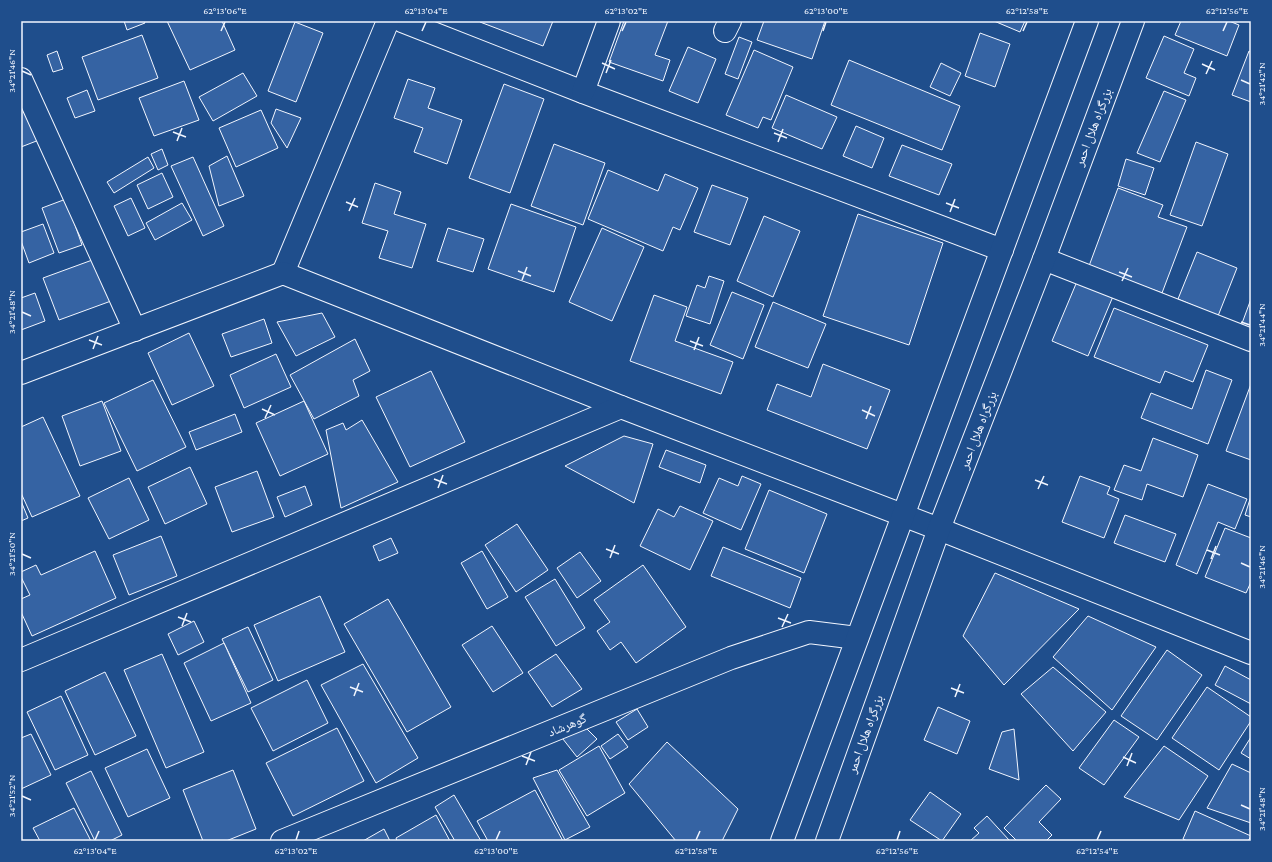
<svg xmlns="http://www.w3.org/2000/svg" width="1272" height="862" viewBox="0 0 1272 862" font-family="'Crimson Pro','Noto Naskh Arabic',serif">
<style>
.building{fill:#3563a3;stroke:#f2f6ff}
.lines{fill:none;stroke-linecap:round;stroke-linejoin:round}
.minor-casing{stroke:#f2f6ff;stroke-width:24}
.trunk-casing{stroke:#f2f6ff;stroke-width:24}
.minor{stroke:#1f4e8c;stroke-width:22}
.trunk{stroke:#1f4e8c;stroke-width:22}
.ticks{fill:none;stroke:#f2f6ff;stroke-width:1.5}
.labels{text-anchor:middle;dominant-baseline:central;stroke-width:3;stroke-linejoin:round;paint-order:stroke}
.street-label{font-size:13px;fill:#f2f6ff;stroke:#1f4e8c}
.neatline{fill:none;stroke:#f2f6ff;stroke-width:1.5}
.ticks-label{font-size:10px;text-anchor:middle;fill:#f2f6ff}
</style>
<rect width="100%" height="100%" fill="#1f4e8c"/>
<g class="building">
<path d="M 124,21 L 144,21 L 145,23 L 127,30 Z"/>
<path d="M 167,21 L 222,21 L 235,50 L 190,70 Z"/>
<path d="M 481,21 L 553,21 L 543,46 L 480,22 Z"/>
<path d="M 624,21 L 668,21 L 655,55 L 670,60 L 663,81 L 609,62 Z"/>
<path d="M 764,21 L 825,21 L 812,59 L 757,40 Z"/>
<path d="M 994,21 L 1025,21 L 1020,32 Z"/>
<path d="M 1181,21 L 1229,21 L 1239,25 L 1227,56 L 1175,35 Z"/>
<path d="M 295,22 L 323,33 L 296,102 L 268,91 Z"/>
<path d="M 980,33 L 1010,44 L 995,87 L 965,76 Z"/>
<path d="M 142,35 L 158,78 L 98,100 L 82,57 Z"/>
<path d="M 1164,36 L 1194,49 L 1184,73 L 1196,78 L 1189,96 L 1146,78 Z"/>
<path d="M 739,37 L 752,42 L 738,79 L 725,74 Z"/>
<path d="M 688,47 L 716,59 L 698,103 L 669,91 Z"/>
<path d="M 754,50 L 793,67 L 771,120 L 763,117 L 758,128 L 726,115 Z"/>
<path d="M 57,51 L 63,69 L 53,72 L 47,55 Z"/>
<path d="M 1249,51 L 1251,52 L 1251,102 L 1232,95 Z"/>
<path d="M 849,60 L 960,106 L 942,150 L 831,105 Z"/>
<path d="M 941,63 L 961,73 L 950,96 L 930,87 Z"/>
<path d="M 243,73 L 257,96 L 213,121 L 199,97 Z"/>
<path d="M 408,79 L 435,88 L 428,108 L 462,120 L 447,164 L 414,152 L 423,128 L 394,118 Z"/>
<path d="M 184,81 L 199,120 L 154,136 L 139,98 Z"/>
<path d="M 504,84 L 544,99 L 510,193 L 469,178 Z"/>
<path d="M 87,90 L 95,111 L 75,118 L 67,98 Z"/>
<path d="M 21,91 L 39,140 L 21,147 Z"/>
<path d="M 1164,91 L 1186,100 L 1160,162 L 1137,153 Z"/>
<path d="M 786,95 L 837,117 L 822,149 L 772,128 Z"/>
<path d="M 276,109 L 301,118 L 287,148 L 271,123 Z"/>
<path d="M 261,110 L 278,148 L 236,167 L 219,128 Z"/>
<path d="M 856,126 L 884,138 L 872,168 L 843,156 Z"/>
<path d="M 1196,142 L 1228,154 L 1202,226 L 1170,215 Z"/>
<path d="M 554,144 L 605,163 L 583,225 L 531,206 Z"/>
<path d="M 902,145 L 952,164 L 939,195 L 889,176 Z"/>
<path d="M 162,149 L 168,165 L 158,170 L 151,154 Z"/>
<path d="M 227,156 L 244,196 L 219,206 L 209,166 Z"/>
<path d="M 148,157 L 154,168 L 114,193 L 107,182 Z"/>
<path d="M 193,157 L 224,226 L 203,236 L 171,166 Z"/>
<path d="M 1126,159 L 1154,168 L 1145,195 L 1118,186 Z"/>
<path d="M 608,170 L 658,191 L 665,174 L 698,188 L 680,230 L 673,227 L 663,251 L 588,219 Z"/>
<path d="M 162,173 L 173,197 L 148,209 L 137,185 Z"/>
<path d="M 375,183 L 401,192 L 394,214 L 426,224 L 412,268 L 379,258 L 388,231 L 362,223 Z"/>
<path d="M 712,185 L 748,198 L 730,245 L 694,232 Z"/>
<path d="M 1118,188 L 1163,205 L 1158,217 L 1187,227 L 1162,293 L 1089,266 Z"/>
<path d="M 131,198 L 145,228 L 128,236 L 114,206 Z"/>
<path d="M 66,199 L 82,245 L 59,253 L 42,208 Z"/>
<path d="M 182,203 L 192,220 L 155,240 L 146,223 Z"/>
<path d="M 511,204 L 576,227 L 554,292 L 488,269 Z"/>
<path d="M 858,214 L 943,243 L 909,345 L 823,316 Z"/>
<path d="M 764,216 L 800,231 L 773,297 L 737,281 Z"/>
<path d="M 43,224 L 54,253 L 29,263 L 21,241 L 21,232 Z"/>
<path d="M 448,228 L 484,239 L 473,272 L 437,261 Z"/>
<path d="M 602,228 L 644,247 L 612,321 L 569,302 Z"/>
<path d="M 1197,252 L 1237,268 L 1218,316 L 1178,299 Z"/>
<path d="M 95,259 L 111,301 L 59,320 L 43,278 Z"/>
<path d="M 709,276 L 724,281 L 710,324 L 686,316 L 697,285 L 705,288 Z"/>
<path d="M 1078,279 L 1114,294 L 1088,356 L 1052,341 Z"/>
<path d="M 732,292 L 764,305 L 743,359 L 710,345 Z"/>
<path d="M 35,293 L 45,321 L 21,330 L 21,298 Z"/>
<path d="M 654,295 L 687,307 L 675,341 L 733,362 L 721,394 L 630,361 Z"/>
<path d="M 1251,299 L 1251,330 L 1241,326 Z"/>
<path d="M 773,302 L 826,324 L 808,368 L 755,347 Z"/>
<path d="M 1114,308 L 1208,345 L 1193,382 L 1165,371 L 1160,383 L 1094,357 Z"/>
<path d="M 322,313 L 335,337 L 296,356 L 277,322 Z"/>
<path d="M 264,319 L 272,343 L 231,357 L 222,334 Z"/>
<path d="M 189,333 L 214,386 L 172,405 L 148,353 Z"/>
<path d="M 355,339 L 370,371 L 353,380 L 359,396 L 314,419 L 290,375 Z"/>
<path d="M 276,354 L 291,387 L 244,408 L 230,375 Z"/>
<path d="M 823,364 L 890,390 L 867,449 L 767,410 L 777,384 L 811,397 Z"/>
<path d="M 1206,370 L 1232,380 L 1208,444 L 1141,418 L 1151,393 L 1192,409 Z"/>
<path d="M 431,371 L 465,442 L 410,467 L 376,397 Z"/>
<path d="M 153,380 L 186,447 L 137,471 L 104,403 Z"/>
<path d="M 1251,384 L 1251,460 L 1226,451 Z"/>
<path d="M 102,401 L 121,451 L 80,466 L 62,416 Z"/>
<path d="M 304,401 L 328,454 L 280,476 L 256,423 Z"/>
<path d="M 235,414 L 242,432 L 196,450 L 189,432 Z"/>
<path d="M 43,417 L 80,496 L 32,517 L 21,493 L 21,427 Z"/>
<path d="M 362,420 L 398,482 L 341,508 L 326,430 L 343,423 L 346,430 Z"/>
<path d="M 624,436 L 653,444 L 634,503 L 565,466 Z"/>
<path d="M 1153,438 L 1198,455 L 1183,497 L 1147,484 L 1142,500 L 1114,490 L 1124,465 L 1141,471 Z"/>
<path d="M 666,450 L 706,465 L 700,483 L 659,467 Z"/>
<path d="M 190,467 L 207,504 L 165,524 L 148,487 Z"/>
<path d="M 257,471 L 274,517 L 232,532 L 215,487 Z"/>
<path d="M 742,476 L 761,484 L 741,530 L 703,513 L 719,478 L 738,486 Z"/>
<path d="M 1080,476 L 1110,487 L 1107,494 L 1119,499 L 1104,538 L 1062,522 Z"/>
<path d="M 129,478 L 149,520 L 109,539 L 88,498 Z"/>
<path d="M 1208,484 L 1247,499 L 1235,529 L 1218,522 L 1197,574 L 1176,565 Z"/>
<path d="M 305,486 L 312,505 L 285,517 L 277,497 Z"/>
<path d="M 769,490 L 827,514 L 804,573 L 745,549 Z"/>
<path d="M 1251,496 L 1251,517 L 1245,515 Z"/>
<path d="M 21,501 L 28,518 L 21,521 Z"/>
<path d="M 680,506 L 713,521 L 690,570 L 640,546 L 658,509 L 674,517 Z"/>
<path d="M 1125,515 L 1176,534 L 1165,562 L 1114,543 Z"/>
<path d="M 517,524 L 548,570 L 516,592 L 485,545 Z"/>
<path d="M 1225,528 L 1251,538 L 1251,582 L 1246,593 L 1205,577 Z"/>
<path d="M 161,536 L 177,576 L 129,595 L 113,555 Z"/>
<path d="M 391,538 L 398,553 L 379,561 L 373,546 Z"/>
<path d="M 723,547 L 801,578 L 790,608 L 711,576 Z"/>
<path d="M 95,551 L 116,598 L 32,636 L 21,612 L 21,599 L 30,595 L 21,577 L 21,572 L 36,565 L 41,575 Z"/>
<path d="M 482,551 L 508,597 L 487,609 L 461,563 Z"/>
<path d="M 580,552 L 601,581 L 577,598 L 557,568 Z"/>
<path d="M 643,565 L 686,627 L 636,663 L 621,642 L 610,650 L 597,631 L 610,622 L 594,600 Z"/>
<path d="M 995,573 L 1079,609 L 1004,685 L 963,636 Z"/>
<path d="M 555,579 L 585,628 L 556,646 L 525,597 Z"/>
<path d="M 320,596 L 345,652 L 278,681 L 254,625 Z"/>
<path d="M 388,599 L 451,707 L 407,732 L 344,624 Z"/>
<path d="M 1088,616 L 1156,647 L 1112,710 L 1053,657 Z"/>
<path d="M 194,621 L 204,642 L 178,655 L 168,634 Z"/>
<path d="M 492,626 L 523,673 L 493,692 L 462,645 Z"/>
<path d="M 248,627 L 273,680 L 248,692 L 222,639 Z"/>
<path d="M 224,643 L 251,703 L 211,721 L 184,663 Z"/>
<path d="M 1167,650 L 1202,675 L 1157,740 L 1121,716 Z"/>
<path d="M 162,654 L 204,752 L 166,768 L 124,670 Z"/>
<path d="M 556,654 L 582,689 L 552,707 L 528,672 Z"/>
<path d="M 363,664 L 418,758 L 376,783 L 321,685 Z"/>
<path d="M 1225,666 L 1251,680 L 1251,704 L 1215,685 Z"/>
<path d="M 1053,667 L 1106,712 L 1073,751 L 1021,694 Z"/>
<path d="M 105,672 L 136,736 L 95,755 L 65,691 Z"/>
<path d="M 307,680 L 328,723 L 273,751 L 251,708 Z"/>
<path d="M 1207,687 L 1251,717 L 1251,721 L 1219,770 L 1172,738 Z"/>
<path d="M 61,696 L 88,755 L 55,770 L 27,712 Z"/>
<path d="M 938,707 L 970,721 L 957,754 L 924,740 Z"/>
<path d="M 637,709 L 648,727 L 628,740 L 616,722 Z"/>
<path d="M 1114,720 L 1139,737 L 1104,785 L 1079,768 Z"/>
<path d="M 581,723 L 597,739 L 577,757 L 559,734 Z"/>
<path d="M 337,728 L 364,781 L 293,816 L 266,763 Z"/>
<path d="M 1014,729 L 1019,780 L 989,769 L 1002,732 Z"/>
<path d="M 31,734 L 51,775 L 21,789 L 21,738 Z"/>
<path d="M 618,734 L 628,747 L 610,759 L 601,746 Z"/>
<path d="M 1251,737 L 1251,759 L 1241,753 Z"/>
<path d="M 667,742 L 738,809 L 722,841 L 676,841 L 629,784 Z"/>
<path d="M 599,746 L 625,793 L 587,816 L 559,770 Z"/>
<path d="M 1164,746 L 1208,776 L 1179,820 L 1124,797 Z"/>
<path d="M 147,749 L 170,798 L 128,817 L 105,768 Z"/>
<path d="M 1232,764 L 1251,773 L 1251,823 L 1207,808 Z"/>
<path d="M 233,770 L 256,829 L 226,841 L 203,841 L 183,790 Z"/>
<path d="M 557,770 L 590,827 L 565,840 L 533,778 Z"/>
<path d="M 91,771 L 122,835 L 110,841 L 95,841 L 66,783 Z"/>
<path d="M 1046,785 L 1061,799 L 1039,822 L 1052,835 L 1046,841 L 1017,841 L 1004,828 Z"/>
<path d="M 535,790 L 563,841 L 488,841 L 477,821 Z"/>
<path d="M 930,792 L 961,814 L 942,841 L 910,820 Z"/>
<path d="M 454,795 L 481,841 L 455,841 L 435,807 Z"/>
<path d="M 74,808 L 91,841 L 40,841 L 33,828 Z"/>
<path d="M 1195,811 L 1251,836 L 1248,841 L 1187,841 L 1183,839 Z"/>
<path d="M 436,815 L 450,841 L 397,841 L 396,838 Z"/>
<path d="M 987,816 L 1009,840 L 1008,841 L 970,841 L 979,833 L 974,828 Z"/>
<path d="M 384,829 L 390,841 L 363,841 Z"/>
</g>
<g class="lines">
<g class="minor-casing">
<g id="minor">
<path d="M 402,21 L 583,92 L 1002,250"/>
<path d="M 725,31 L 730,21"/>
<path d="M 21,79 L 135,330"/>
<path d="M 583,92 L 609,21"/>
<path d="M 1044,259 L 1251,340"/>
<path d="M 283,273 L 388,21"/>
<path d="M 21,373 L 283,273 L 621,407 L 939,529 L 1251,653"/>
<path d="M 21,660 L 621,407"/>
<path d="M 282,841 L 731,658 L 809,632 L 857,638"/>
</g>
</g>
<g class="trunk-casing">
<g id="trunk">
<path d="M 782,841 L 1087,21"/>
<path d="M 827,841 L 939,529 L 1044,259 L 1133,21"/>
</g>
</g>
<use href="#minor" class="minor"/>
<use href="#trunk" class="trunk"/>
</g>
<path class="ticks" d="M 221,31 L 225,22M 422,31 L 426,22M 622,31 L 626,22M 823,31 L 826,22M 1023,31 L 1027,22M 1223,31 L 1227,22M 602,63 L 615,69M 1202,64 L 1215,70M 22,71 L 31,75M 606,73 L 611,60M 1206,74 L 1212,61M 1241,80 L 1250,84M 173,132 L 186,137M 774,133 L 787,138M 177,141 L 182,128M 778,142 L 783,129M 346,202 L 358,207M 946,203 L 959,208M 349,211 L 355,198M 950,212 L 955,199M 518,271 L 531,276M 1119,272 L 1132,277M 522,280 L 527,267M 1122,281 L 1128,268M 22,312 L 31,316M 1241,322 L 1250,325M 89,340 L 102,345M 690,341 L 703,346M 93,349 L 98,336M 694,350 L 699,337M 262,409 L 275,415M 862,410 L 875,416M 265,418 L 271,405M 866,419 L 871,406M 434,479 L 447,484M 1035,480 L 1048,485M 438,488 L 443,475M 1038,489 L 1044,476M 606,549 L 619,554M 1207,550 L 1220,555M 22,554 L 31,558M 610,558 L 615,545M 1211,559 L 1216,546M 1241,563 L 1250,567M 178,617 L 191,622M 778,618 L 791,623M 182,626 L 187,613M 782,627 L 788,614M 350,687 L 363,692M 951,688 L 964,693M 354,696 L 359,683M 955,697 L 960,684M 522,756 L 535,761M 1123,757 L 1136,763M 526,765 L 531,752M 1127,766 L 1132,753M 22,796 L 31,800M 1241,805 L 1250,809M 95,840 L 99,831M 296,840 L 299,831M 496,840 L 500,831M 696,840 L 700,831M 897,840 L 900,831M 1097,840 L 1101,831"/>
<g class="labels">
<g class="street-label">
<text transform="translate(1093 127) rotate(-69)">بزرگراه هلال احمر</text>
<text transform="translate(978 430) rotate(-69)">بزرگراه هلال احمر</text>
<text transform="translate(567 725) rotate(-22)">گوهرشاد</text>
<text transform="translate(865 734) rotate(-70)">بزرگراه هلال احمر</text>
</g>
</g>
<rect width="1272" height="862" fill="none" stroke="#1f4e8c" stroke-width="44"/>
<rect x="22" y="22" width="1228" height="818" class="neatline"/>
<g class="ticks-label">
<text x="225" y="14">62°13'06"E</text>
<text x="426" y="14">62°13'04"E</text>
<text x="626" y="14">62°13'02"E</text>
<text x="826" y="14">62°13'00"E</text>
<text x="1027" y="14">62°12'58"E</text>
<text x="1227" y="14">62°12'56"E</text>
<text transform="translate(11 71) rotate(-90)" y="4">34°21'46"N</text>
<text transform="translate(1261 84) rotate(-90)" y="4">34°21'42"N</text>
<text transform="translate(11 312) rotate(-90)" y="4">34°21'48"N</text>
<text transform="translate(1261 325) rotate(-90)" y="4">34°21'44"N</text>
<text transform="translate(11 554) rotate(-90)" y="4">34°21'50"N</text>
<text transform="translate(1261 567) rotate(-90)" y="4">34°21'46"N</text>
<text transform="translate(11 796) rotate(-90)" y="4">34°21'52"N</text>
<text transform="translate(1261 809) rotate(-90)" y="4">34°21'48"N</text>
<text x="95" y="854">62°13'04"E</text>
<text x="296" y="854">62°13'02"E</text>
<text x="496" y="854">62°13'00"E</text>
<text x="696" y="854">62°12'58"E</text>
<text x="897" y="854">62°12'56"E</text>
<text x="1097" y="854">62°12'54"E</text>
</g>
</svg>
